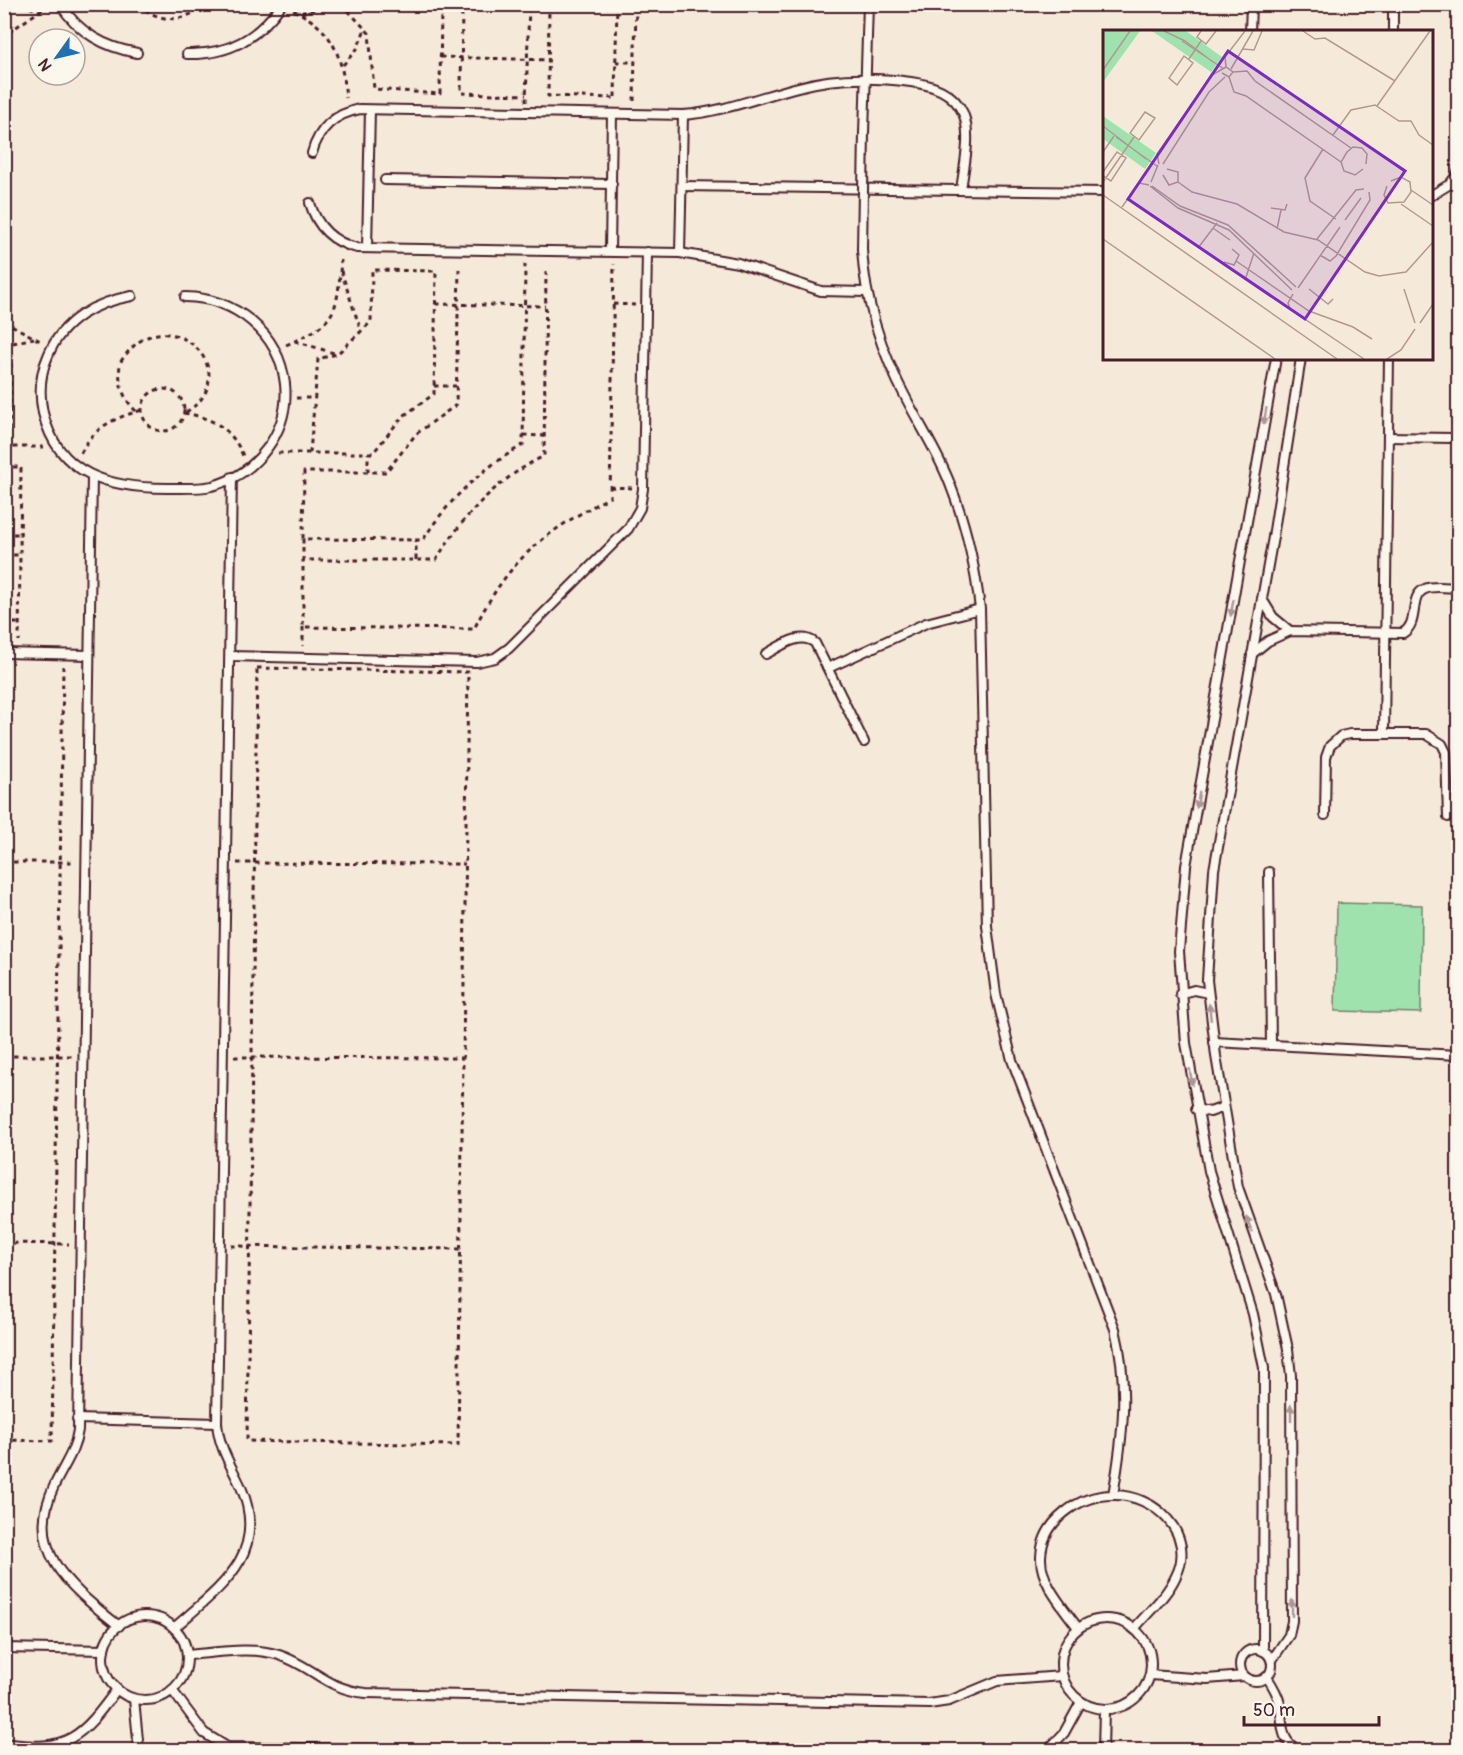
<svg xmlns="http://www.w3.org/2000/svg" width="1463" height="1755" viewBox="0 0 1463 1755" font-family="Pangolin,sans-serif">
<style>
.green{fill:#a0e2ad;stroke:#75806c;stroke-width:1.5}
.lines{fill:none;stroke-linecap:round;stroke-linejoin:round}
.service-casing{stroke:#4a1f2b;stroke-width:12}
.path{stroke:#4a1f2b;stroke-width:3;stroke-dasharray:4.5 4.5;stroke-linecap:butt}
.service{stroke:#fbf7ec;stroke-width:8}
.service-bridge-casing{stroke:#4a1f2b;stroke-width:12;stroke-linecap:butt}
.service-bridge{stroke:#fbf7ec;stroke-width:8}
.oneway{fill:#ab9695}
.inset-road{fill:none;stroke:#b19993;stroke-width:1.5}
.view{fill:#7b2cbf;fill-opacity:0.15;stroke:#7b2cbf;stroke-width:3}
.inset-edge{fill:none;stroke:#4a1f2b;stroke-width:3}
</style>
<rect width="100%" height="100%" fill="#f5ead9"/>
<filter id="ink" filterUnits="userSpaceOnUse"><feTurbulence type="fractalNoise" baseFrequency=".0167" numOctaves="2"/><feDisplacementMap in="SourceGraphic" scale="12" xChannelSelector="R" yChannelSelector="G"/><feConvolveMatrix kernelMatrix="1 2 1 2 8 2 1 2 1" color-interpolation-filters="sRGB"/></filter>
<g filter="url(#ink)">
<path class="green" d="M 1337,903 L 1422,905 L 1421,1013 L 1335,1011 Z"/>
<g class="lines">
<g class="service-casing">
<g id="service">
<path d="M 60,4 C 79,33 104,47 137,53"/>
<path d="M 1393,4 L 1393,32"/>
<path d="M 1250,32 L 1251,4"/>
<path d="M 187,54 C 229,55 258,38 282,4"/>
<path d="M 864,133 L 868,4"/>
<path d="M 312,153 C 319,128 334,114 360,109 L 683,115 C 723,112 759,97 798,87 C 834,77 873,77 911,82 C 932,85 953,91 963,113 C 972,135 964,166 961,190"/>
<path d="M 385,180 L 612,184"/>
<path d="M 682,186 L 1104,192"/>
<path d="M 1432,195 L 1450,184 L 1458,173"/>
<path d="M 310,203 C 317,227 332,242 357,248 L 680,253 L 738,263 L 821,291 L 866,292"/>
<path d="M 367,248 L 370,110"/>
<path d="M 862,249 C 865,303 882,354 908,402 C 922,429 939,455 950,484 C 966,524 975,566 980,609 L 987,926 L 996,994 L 1012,1060 L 1115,1329 C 1129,1386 1123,1437 1113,1495"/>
<path d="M 610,251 L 612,114"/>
<path d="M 680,253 L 683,115"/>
<path d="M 132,296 C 96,302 62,320 48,356 C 40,374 39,394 43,413 C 58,476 111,488 167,488 C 181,488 198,489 212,486 C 257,474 290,431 285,384 C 279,332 235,298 185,297"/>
<path d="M 1388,437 L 1452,438"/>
<path d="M 92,476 L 78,1430 C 75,1452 64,1465 55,1484 C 22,1552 72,1588 119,1626"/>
<path d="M 1262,599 L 1273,617 L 1290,631"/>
<path d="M 4,653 L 89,655"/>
<path d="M 766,654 C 781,646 800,631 815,643 L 864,742"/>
<path d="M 1252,654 L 1268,641 L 1290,631 L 1403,633 C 1420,623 1408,596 1425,589 C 1434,585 1449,588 1458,588"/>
<path d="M 230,656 L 477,662 L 495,658 L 509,648 L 628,529 L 640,508 L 643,489 L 647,252"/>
<path d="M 828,668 L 926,623 L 980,609"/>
<path d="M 1384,734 L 1389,358"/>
<path d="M 1325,815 L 1326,757 L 1330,746 L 1341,736 L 1350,734 L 1426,734 L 1442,744 L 1446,752 L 1448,817"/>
<path d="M 1269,872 L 1271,1045"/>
<path d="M 1180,994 L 1194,990 L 1208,993"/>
<path d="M 1214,1042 L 1458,1055"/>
<path d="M 1196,1109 L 1210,1112 L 1224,1107"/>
<path d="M 77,1419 L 217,1423"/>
<circle cx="145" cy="1658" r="42"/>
<circle cx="1106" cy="1664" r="45"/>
<path d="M 174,1628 C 219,1588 270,1555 241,1487 C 231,1465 219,1448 217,1423 L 232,477"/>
<path d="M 1078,1628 C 1064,1608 1040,1583 1041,1557 C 1042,1521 1079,1495 1113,1495 C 1154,1494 1197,1534 1176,1576 C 1167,1596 1148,1612 1134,1629"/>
<path d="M 4,1648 L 104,1650"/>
<circle cx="1256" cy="1665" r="16"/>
<path d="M 1263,1651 L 1264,1368 L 1253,1314 L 1209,1171 L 1186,1043 L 1179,951 L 1186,866 L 1276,358"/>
<path d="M 187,1655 C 215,1653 251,1646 279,1655 C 313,1666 325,1689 366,1693 L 929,1704 L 949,1701 L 997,1681 L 1062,1676"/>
<path d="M 1272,1660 L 1289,1635 L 1292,1621 L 1291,1376 L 1288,1349 L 1276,1294 L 1238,1187 L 1216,1056 L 1207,980 L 1214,870 L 1273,537 L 1301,358"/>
<path d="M 1150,1675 L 1207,1679 L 1244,1676"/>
<path d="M 1267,1677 C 1273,1686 1278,1694 1280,1704 C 1283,1721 1279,1742 1299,1750"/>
<path d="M 172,1690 L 204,1733 L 227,1747 L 453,1750"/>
<path d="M 134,1699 L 139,1750"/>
<path d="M 4,1743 C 68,1753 82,1737 117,1689"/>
<path d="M 1048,1750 L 1064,1733 L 1081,1702"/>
<path d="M 1103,1750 L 1104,1710"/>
</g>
</g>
<g class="path">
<path d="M 21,4 L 40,11"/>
<path d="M 138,4 C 159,23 184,24 205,4"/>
<path d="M 342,4 L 369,33 L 374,89 L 440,94 L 441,4"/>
<path d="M 462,4 L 461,93 L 526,95"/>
<path d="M 549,4 L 548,96 L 615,98"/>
<path d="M 293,10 C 334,29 342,56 346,98"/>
<path d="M 301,13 L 334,4"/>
<path d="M 4,40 L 12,30 L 47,6"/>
<path d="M 440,57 L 548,60"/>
<path d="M 616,62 L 635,62"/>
<path d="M 343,65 L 357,49 L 365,29"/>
<path d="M 615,97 L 617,4"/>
<path d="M 634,101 L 636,4"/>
<path d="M 526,102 L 529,4"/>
<path d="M 459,269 L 456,405 L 416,434 L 386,472 L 304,472 L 303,539 L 423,540 C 449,499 481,469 523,445 L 525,264"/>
<path d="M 341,271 L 361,331"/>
<path d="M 546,271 L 544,456 C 496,480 464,515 436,560 L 303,560 L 303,627 L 474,629 C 508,560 543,533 610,497 L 614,264"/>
<path d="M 436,304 L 545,306"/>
<path d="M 613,304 L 635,305"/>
<path d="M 4,321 L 42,342"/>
<path d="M 295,341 L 337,354"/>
<path d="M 4,345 L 34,338"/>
<path d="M 286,345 C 338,322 337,313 341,260"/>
<path d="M 4,358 L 11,363 L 9,447"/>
<path d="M 434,386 L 456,386"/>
<circle cx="163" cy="410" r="21"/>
<path d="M 296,398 L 314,398"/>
<path d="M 136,411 C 122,397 118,383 120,363 C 165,288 252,376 184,413"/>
<path d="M 184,413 C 212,418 232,428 243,456"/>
<path d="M 523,435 L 544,436"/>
<path d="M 4,447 L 44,447"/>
<path d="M 81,453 C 94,426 115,418 142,410"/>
<path d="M 278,453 L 373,453 L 402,417 L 434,394 L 436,271 L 372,270 L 371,322 L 337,354 L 318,359 L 310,453"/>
<path d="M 4,467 L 21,467 L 19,641"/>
<path d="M 368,472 L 368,453"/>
<path d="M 610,487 L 632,488"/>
<path d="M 4,534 L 20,534"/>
<path d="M 303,539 L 303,560"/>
<path d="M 4,555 L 20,555"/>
<path d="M 416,560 L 416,541"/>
<path d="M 4,623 L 20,623"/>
<path d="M 303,627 L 303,646"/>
<path d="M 257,668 L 468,672 L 458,1445 L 247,1441 Z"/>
<path d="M 4,862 L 75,862"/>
<path d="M 237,863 L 465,864"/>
<path d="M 4,1056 L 72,1056"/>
<path d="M 234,1057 L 463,1058"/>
<path d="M 4,1243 L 69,1244"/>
<path d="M 231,1246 L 461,1249"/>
<path d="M 4,1440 L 52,1441 L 63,666"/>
</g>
<use href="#service" class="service"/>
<g class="service-bridge-casing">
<path id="service-bridge" d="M 862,249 L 864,133"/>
</g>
<use href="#service-bridge" class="service-bridge"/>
</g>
<defs><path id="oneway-solid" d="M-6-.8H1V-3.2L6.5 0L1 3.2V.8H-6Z" transform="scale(1.5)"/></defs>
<g class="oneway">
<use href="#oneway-solid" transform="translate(1265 416) rotate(100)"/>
<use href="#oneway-solid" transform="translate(1232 608) rotate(100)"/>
<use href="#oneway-solid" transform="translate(1198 800) rotate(100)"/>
<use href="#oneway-solid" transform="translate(1210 1012) rotate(-96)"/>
<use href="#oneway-solid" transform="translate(1191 1077) rotate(81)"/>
<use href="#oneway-solid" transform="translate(1249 1224) rotate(-110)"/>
<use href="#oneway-solid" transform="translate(1291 1413) rotate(-90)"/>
<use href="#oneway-solid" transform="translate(1292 1608) rotate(-90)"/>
</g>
</g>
<g transform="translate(1103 30)">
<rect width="330" height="330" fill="#f5ead9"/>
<path d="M 0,1 L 37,1 L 0,52 ZM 49,1 L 83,1 L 119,27 L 108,42 ZM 0,86 L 53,123 L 42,139 L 0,109 Z" fill="#a0e2ad"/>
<path class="inset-road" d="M 61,1 L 82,11 L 110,32M 98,1 L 94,7 L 103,14 L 113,1M 200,1 L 212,9 L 222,8 L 292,51M 79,11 L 121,39M 140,19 L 151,20 L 159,1M 81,26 L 90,33 L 74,55 L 66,48 ZM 86,29 L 98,11M 123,37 L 122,27 L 142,1M 128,39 L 150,1M 0,40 L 27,1M 130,42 L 144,41 L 152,51 L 248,118M 126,47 L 131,62 L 143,66 L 238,132M 274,76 L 327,1M 42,82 L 52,88 L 36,110 L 27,103 ZM 0,96 L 43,129M 230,105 L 248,80 L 272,75 L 296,91 L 308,91 L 316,105 L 330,115M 13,107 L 54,136M 220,119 L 202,148 L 207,171 L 233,189M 0,122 L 11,106M 56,134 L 54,124 L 109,45 L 123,37 L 130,42 L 126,47 L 119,43M 60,134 L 106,62 L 122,47M 260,139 L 252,145 L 241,141 L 238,132 L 244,122 L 250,117 L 259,118 L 264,124 L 263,134M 0,142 L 14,122 L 23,128 L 8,151 L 0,146M 60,145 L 66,155 L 75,152 L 75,142 L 64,139M 0,152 L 31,107M 48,152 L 55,135M 75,152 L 89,162 L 134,174 L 181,202 L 215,210 L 262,242 L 276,246 L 303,242 L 330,212M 47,156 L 75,178 L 126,200 L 189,260M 49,156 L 77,176 L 125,195 L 193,257M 284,156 L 281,165 L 285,173 L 301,172 L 308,162 L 307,152 L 298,147 L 288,151M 308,160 L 330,175M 0,165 L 234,329M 298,174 L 330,196M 19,177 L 36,153 L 46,155M 168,178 L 182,180 L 184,174M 242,190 L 258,168M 110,198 L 127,210M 174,199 L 178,180M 0,209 L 172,329M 214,209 L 253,160 L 261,159M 95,218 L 114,193M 217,225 L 227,231 L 233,226 L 267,170 L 266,162M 133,231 L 206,281 L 250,297 L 269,309M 121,232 L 131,235 L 136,225 L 129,219M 142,250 L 151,223M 195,258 L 237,197M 206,259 L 225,274 L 230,269M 301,259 L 312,293M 190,264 L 185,273 L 187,279 L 261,329M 317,293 L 330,274M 284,329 L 298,320 L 312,299"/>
<path class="view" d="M 125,21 L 302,141 L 202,289 L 25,169 Z"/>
<rect width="330" height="330" class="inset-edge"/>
</g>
<rect width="1463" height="1755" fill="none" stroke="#fbf7ec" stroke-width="24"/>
<rect x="12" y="12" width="1439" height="1731" fill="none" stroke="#4a1f2b" stroke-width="2" filter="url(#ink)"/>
<g transform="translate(57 57) rotate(236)"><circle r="28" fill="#fbf7ec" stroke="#b4a19f" stroke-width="1.5"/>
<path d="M0-4.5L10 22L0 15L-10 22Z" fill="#1f6fb2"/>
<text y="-9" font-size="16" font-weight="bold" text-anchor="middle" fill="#4a1f2b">N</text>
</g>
<path d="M1244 1716v9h135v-9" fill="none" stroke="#4a1f2b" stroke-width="3"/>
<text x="1253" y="1716" font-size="18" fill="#4a1f2b" stroke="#fbf7ec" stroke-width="4.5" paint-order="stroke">50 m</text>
</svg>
